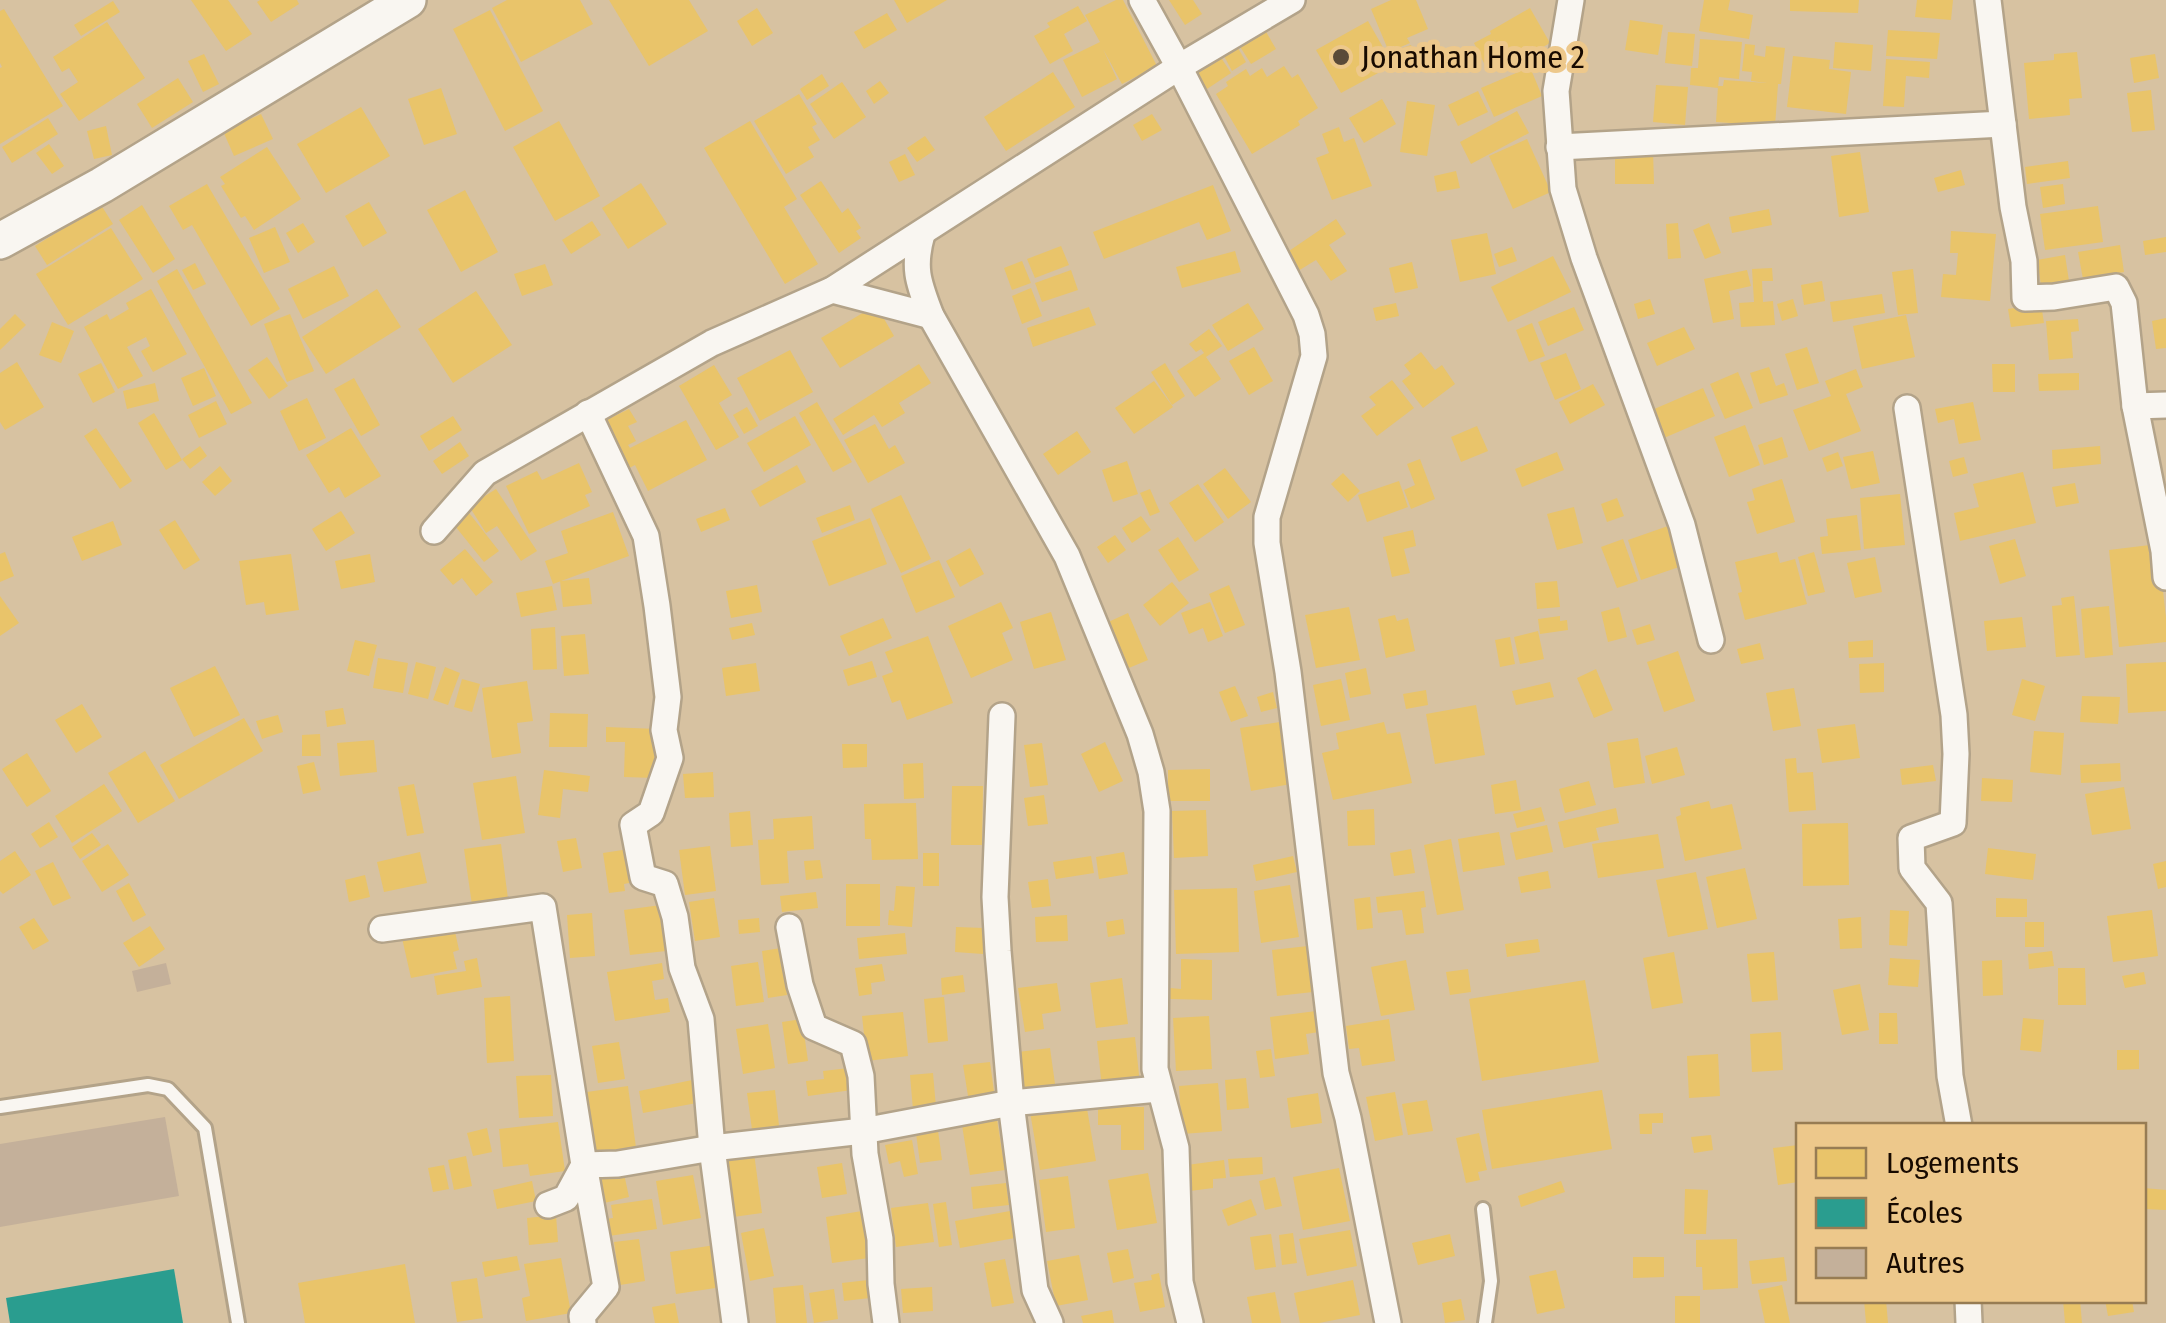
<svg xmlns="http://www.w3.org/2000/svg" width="2166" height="1323" viewBox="0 0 2166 1323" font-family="'Fira Sans Condensed',sans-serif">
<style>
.homes{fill:#e9c46a}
.schools{fill:#2a9d8f}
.building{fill:#c4b09a}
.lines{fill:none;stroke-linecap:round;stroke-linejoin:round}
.lane-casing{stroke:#b3a389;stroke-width:18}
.street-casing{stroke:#b3a389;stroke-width:30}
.secondary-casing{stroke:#b3a389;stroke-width:40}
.lane{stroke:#f9f6f1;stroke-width:12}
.street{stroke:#f9f6f1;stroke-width:25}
.secondary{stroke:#f9f6f1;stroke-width:35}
.poi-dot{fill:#5a4a38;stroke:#edc88b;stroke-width:4}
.labels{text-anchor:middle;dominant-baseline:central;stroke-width:10;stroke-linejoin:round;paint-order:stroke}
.poi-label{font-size:32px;fill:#170a00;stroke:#edc88b;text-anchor:start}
</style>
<rect width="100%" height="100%" fill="#d7c2a1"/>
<g class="homes">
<path d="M 191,0 L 228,0 L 252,34 L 226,51 Z"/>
<path d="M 260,0 L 297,0 L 299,4 L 271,22 L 257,2 Z"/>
<path d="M 507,0 L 580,0 L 593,24 L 521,62 L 492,8 Z"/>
<path d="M 609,0 L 689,0 L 708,31 L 649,66 Z"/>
<path d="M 894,0 L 947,0 L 907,23 Z"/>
<path d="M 1116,0 L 1123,0 L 1157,66 L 1122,84 L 1103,49 L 1117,79 L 1082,97 L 1063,60 L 1100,42 L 1085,15 Z"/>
<path d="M 1169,0 L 1193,0 L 1202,14 L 1185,25 Z"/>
<path d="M 1391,0 L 1416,0 L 1428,29 L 1407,38 L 1410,43 L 1389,52 L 1371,9 Z"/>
<path d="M 1704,0 L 1730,0 L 1728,10 L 1753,15 L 1749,39 L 1699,31 Z"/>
<path d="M 1790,0 L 1859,0 L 1858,13 L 1790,11 Z"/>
<path d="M 1917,0 L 1953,0 L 1951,20 L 1915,17 Z"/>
<path d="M 113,1 L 120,12 L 81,36 L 74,25 Z"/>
<path d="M 1078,6 L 1087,21 L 1064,34 L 1073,51 L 1050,64 L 1034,36 L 1050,27 L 1047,23 Z"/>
<path d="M 757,8 L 773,33 L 752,46 L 737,21 Z"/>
<path d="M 1530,8 L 1550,43 L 1510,66 L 1494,38 L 1503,58 L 1486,67 L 1474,43 L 1491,34 L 1490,31 Z"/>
<path d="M 4,9 L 63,106 L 0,144 L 0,68 L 2,67 L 0,63 L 0,11 Z"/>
<path d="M 490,10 L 543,111 L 505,131 L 453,29 Z"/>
<path d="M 887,13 L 897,30 L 864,49 L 854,32 Z"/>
<path d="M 1630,20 L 1663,25 L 1658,55 L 1625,50 Z"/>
<path d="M 1368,21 L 1393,65 L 1341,93 L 1316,50 Z"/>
<path d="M 107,22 L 145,78 L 79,121 L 60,94 L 78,82 L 69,68 L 62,72 L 53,57 Z"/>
<path d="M 1265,30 L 1276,49 L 1251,64 L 1239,45 Z"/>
<path d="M 1888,30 L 1940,33 L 1937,59 L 1886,56 Z"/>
<path d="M 1668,32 L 1695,34 L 1692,66 L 1665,63 Z"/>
<path d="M 1700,39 L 1742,42 L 1739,79 L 1719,77 L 1718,88 L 1690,85 L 1691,68 L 1698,68 Z"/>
<path d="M 1835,42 L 1873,45 L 1871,71 L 1833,68 Z"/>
<path d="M 1745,44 L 1755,45 L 1754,55 L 1765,57 L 1766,46 L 1785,48 L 1781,84 L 1778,84 L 1775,126 L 1716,122 L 1718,86 L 1723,86 L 1724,80 L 1767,83 L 1751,81 L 1752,72 L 1742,71 Z"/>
<path d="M 1411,45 L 1419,66 L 1399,73 L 1391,52 Z"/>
<path d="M 1238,48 L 1246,62 L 1232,71 L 1224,56 Z"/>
<path d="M 2077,52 L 2082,98 L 2069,99 L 2070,115 L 2029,119 L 2024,63 L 2054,60 L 2054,54 Z"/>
<path d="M 204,54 L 219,84 L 203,92 L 188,61 Z"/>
<path d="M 2155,54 L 2159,78 L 2134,83 L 2130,58 Z"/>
<path d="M 1220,56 L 1231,73 L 1207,89 L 1195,72 Z"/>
<path d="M 1793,56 L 1830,60 L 1829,69 L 1851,72 L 1846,114 L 1787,107 Z"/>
<path d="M 1886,59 L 1930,62 L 1929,78 L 1906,76 L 1904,107 L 1883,106 Z"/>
<path d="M 1284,66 L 1292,78 L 1298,74 L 1318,108 L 1298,121 L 1300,125 L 1252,154 L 1216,94 L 1228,86 L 1226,82 L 1246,69 L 1250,76 L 1262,68 L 1267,77 Z"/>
<path d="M 1530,67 L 1542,96 L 1494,117 L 1481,88 Z"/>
<path d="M 1053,72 L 1075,107 L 1006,151 L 984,117 Z"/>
<path d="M 822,74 L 829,86 L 807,100 L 800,89 Z"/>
<path d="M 178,78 L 193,102 L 152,128 L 137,104 Z"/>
<path d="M 880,81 L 889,93 L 874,104 L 866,91 Z"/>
<path d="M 842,82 L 866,117 L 834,139 L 810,104 Z"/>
<path d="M 1656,85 L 1688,87 L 1685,125 L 1653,122 Z"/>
<path d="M 441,88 L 457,134 L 424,145 L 408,99 Z"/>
<path d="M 2151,90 L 2155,130 L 2132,132 L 2127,93 Z"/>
<path d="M 1478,91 L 1488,112 L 1458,126 L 1448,105 Z"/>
<path d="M 799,94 L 817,124 L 812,127 L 820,140 L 808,147 L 814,157 L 786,174 L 754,121 Z"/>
<path d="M 1382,99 L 1396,124 L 1364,143 L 1349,118 Z"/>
<path d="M 1407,101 L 1435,105 L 1427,156 L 1400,152 Z"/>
<path d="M 361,107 L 390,156 L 326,193 L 297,144 Z"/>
<path d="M 1517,111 L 1529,133 L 1471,164 L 1460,142 Z"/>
<path d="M 261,114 L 273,139 L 234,156 L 223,131 Z"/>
<path d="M 1152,114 L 1162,130 L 1142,141 L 1133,125 Z"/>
<path d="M 48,118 L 58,134 L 12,163 L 2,147 Z"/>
<path d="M 559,121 L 600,196 L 555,221 L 513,147 Z"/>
<path d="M 750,121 L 797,199 L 784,207 L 818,264 L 785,284 L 704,148 Z"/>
<path d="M 106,126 L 112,155 L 94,159 L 87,131 Z"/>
<path d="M 1339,127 L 1344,142 L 1354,138 L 1372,186 L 1332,200 L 1316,158 L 1329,153 L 1322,134 Z"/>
<path d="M 925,136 L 935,150 L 917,162 L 907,148 Z"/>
<path d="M 1527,139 L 1551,192 L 1513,209 L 1489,156 Z"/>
<path d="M 49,144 L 64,166 L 52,174 L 36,153 Z"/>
<path d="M 267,147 L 301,199 L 254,230 L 245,216 L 241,218 L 221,186 L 225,184 L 220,177 Z"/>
<path d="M 1653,152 L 1654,184 L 1615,184 L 1615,153 Z"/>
<path d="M 1860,152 L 1869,212 L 1839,217 L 1831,156 Z"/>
<path d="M 905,154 L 915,175 L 899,182 L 889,162 Z"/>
<path d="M 2068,161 L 2070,178 L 2027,184 L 2025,167 Z"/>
<path d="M 1961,170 L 1965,185 L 1938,192 L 1934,178 Z"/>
<path d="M 1456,171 L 1460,188 L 1437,192 L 1434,176 Z"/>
<path d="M 821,181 L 842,213 L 848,208 L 861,228 L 856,231 L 861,238 L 839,253 L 800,195 Z"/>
<path d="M 641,183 L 667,224 L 628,249 L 602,208 Z"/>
<path d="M 207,184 L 280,309 L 251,326 L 192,225 L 183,230 L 169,206 Z"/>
<path d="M 2063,184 L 2065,204 L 2043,208 L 2040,187 Z"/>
<path d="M 1213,185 L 1231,231 L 1207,240 L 1199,222 L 1104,259 L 1093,232 Z"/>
<path d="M 465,190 L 498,252 L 461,272 L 427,210 Z"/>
<path d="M 369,202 L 387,233 L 363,247 L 345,216 Z"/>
<path d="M 101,205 L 113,224 L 47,265 L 35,246 Z"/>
<path d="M 142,205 L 175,259 L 153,273 L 119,220 Z"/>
<path d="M 2098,206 L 2103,242 L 2045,250 L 2040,214 Z"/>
<path d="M 1769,209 L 1772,225 L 1732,233 L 1729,217 Z"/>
<path d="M 1336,219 L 1346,234 L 1329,245 L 1347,271 L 1331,281 L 1316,260 L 1298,271 L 1286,253 Z"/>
<path d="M 592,221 L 601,235 L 571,254 L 562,240 Z"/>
<path d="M 303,223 L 315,242 L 298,253 L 286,233 Z"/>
<path d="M 1678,223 L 1681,258 L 1668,259 L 1666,224 Z"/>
<path d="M 1709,223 L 1721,253 L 1705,259 L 1693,230 Z"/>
<path d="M 275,227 L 290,262 L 264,273 L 249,238 Z"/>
<path d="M 111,228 L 143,279 L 68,325 L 36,274 Z"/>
<path d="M 1951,231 L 1996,234 L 1990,301 L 1941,297 L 1943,274 L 1956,275 L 1958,253 L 1950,253 Z"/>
<path d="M 1487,233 L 1496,274 L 1460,282 L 1451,240 Z"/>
<path d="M 2166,237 L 2166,252 L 2145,255 L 2143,241 Z"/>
<path d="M 2120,245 L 2124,272 L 2083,279 L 2078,252 Z"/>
<path d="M 1061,246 L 1069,265 L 1035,278 L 1027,259 Z"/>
<path d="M 1512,247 L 1517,261 L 1499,267 L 1494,254 Z"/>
<path d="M 1235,251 L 1241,272 L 1182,288 L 1176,267 Z"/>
<path d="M 2065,255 L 2069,281 L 2041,285 L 2037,260 Z"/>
<path d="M 1553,256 L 1571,292 L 1508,322 L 1491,287 Z"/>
<path d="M 1022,261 L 1031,283 L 1012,290 L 1004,268 Z"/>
<path d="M 1412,262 L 1418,288 L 1395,293 L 1389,268 Z"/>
<path d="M 195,263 L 206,284 L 193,290 L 182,270 Z"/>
<path d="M 545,264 L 553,285 L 522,296 L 514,274 Z"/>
<path d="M 334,266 L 349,296 L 303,319 L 288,289 Z"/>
<path d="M 1772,268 L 1773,281 L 1762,281 L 1763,302 L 1773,301 L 1775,325 L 1741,327 L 1739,303 L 1754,302 L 1752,269 Z"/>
<path d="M 177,269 L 252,403 L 231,414 L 157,281 Z"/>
<path d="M 1913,269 L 1918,313 L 1898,315 L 1892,272 Z"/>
<path d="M 1071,270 L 1078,290 L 1042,302 L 1035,283 Z"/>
<path d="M 1747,270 L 1751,286 L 1729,291 L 1734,319 L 1713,323 L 1704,279 Z"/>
<path d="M 1822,281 L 1825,301 L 1804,305 L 1801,285 Z"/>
<path d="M 1031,288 L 1042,316 L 1022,324 L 1012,296 Z"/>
<path d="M 151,289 L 187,354 L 153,372 L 141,351 L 150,346 L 146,337 L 127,347 L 143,376 L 118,389 L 84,327 L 107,314 L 110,320 L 129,309 L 126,303 Z"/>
<path d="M 377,289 L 401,327 L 326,374 L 302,337 Z"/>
<path d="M 476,291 L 512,345 L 453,383 L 418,329 Z"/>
<path d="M 1882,294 L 1885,313 L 1833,322 L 1830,302 Z"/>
<path d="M 1650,299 L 1655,314 L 1638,319 L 1634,304 Z"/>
<path d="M 1793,299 L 1798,316 L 1782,321 L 1777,304 Z"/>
<path d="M 1248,303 L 1264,329 L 1228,351 L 1212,325 Z"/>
<path d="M 1396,303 L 1399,316 L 1376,321 L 1373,308 Z"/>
<path d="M 2041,304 L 2044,323 L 2011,327 L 2008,309 Z"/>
<path d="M 876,305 L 894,336 L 840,368 L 821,338 Z"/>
<path d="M 1089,307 L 1096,325 L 1033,347 L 1027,328 Z"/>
<path d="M 1574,307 L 1584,330 L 1548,346 L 1538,322 Z"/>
<path d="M 15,314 L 26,325 L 0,350 L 0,329 Z"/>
<path d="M 290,314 L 314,371 L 287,382 L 264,324 Z"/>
<path d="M 1906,315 L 1915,357 L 1862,369 L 1853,326 Z"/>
<path d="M 2166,318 L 2166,348 L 2156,349 L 2152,321 Z"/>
<path d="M 2078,319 L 2079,331 L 2071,332 L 2073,358 L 2049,360 L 2046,321 Z"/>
<path d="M 52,322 L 74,331 L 61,363 L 39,355 Z"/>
<path d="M 1532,323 L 1545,356 L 1529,362 L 1516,330 Z"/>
<path d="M 1684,327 L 1695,349 L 1657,366 L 1647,343 Z"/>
<path d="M 1209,329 L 1222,346 L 1206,357 L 1221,379 L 1195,397 L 1177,371 L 1204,353 L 1201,349 L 1196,352 L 1189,344 Z"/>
<path d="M 1254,347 L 1273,381 L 1249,395 L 1229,361 Z"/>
<path d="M 1807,347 L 1819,383 L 1797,390 L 1785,354 Z"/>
<path d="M 790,350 L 813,392 L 760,421 L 737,378 Z"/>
<path d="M 1421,352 L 1435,370 L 1442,365 L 1455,384 L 1423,408 L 1402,381 L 1411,374 L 1404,365 Z"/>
<path d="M 1566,353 L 1581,389 L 1555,400 L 1540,363 Z"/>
<path d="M 267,357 L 288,386 L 269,399 L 248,370 Z"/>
<path d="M 17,362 L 44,407 L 5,430 L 0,422 L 0,373 Z"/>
<path d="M 101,363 L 115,392 L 93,403 L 78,374 Z"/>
<path d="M 1165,363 L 1185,396 L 1172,405 L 1151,372 Z"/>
<path d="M 919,364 L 931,383 L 899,403 L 905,413 L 882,427 L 874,415 L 843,435 L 833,419 Z"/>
<path d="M 1992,364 L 2015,364 L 2015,392 L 1993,392 Z"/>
<path d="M 714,365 L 732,395 L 719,403 L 739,437 L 716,450 L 679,386 Z"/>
<path d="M 1769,367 L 1776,386 L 1784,383 L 1788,395 L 1760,404 L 1750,373 Z"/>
<path d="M 204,368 L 216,396 L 193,406 L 181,378 Z"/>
<path d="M 1856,369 L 1863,387 L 1846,394 L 1861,431 L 1809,451 L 1793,410 L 1831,396 L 1825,381 Z"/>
<path d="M 1738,372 L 1753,408 L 1725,419 L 1710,384 Z"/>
<path d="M 2079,373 L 2079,390 L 2039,391 L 2038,374 Z"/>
<path d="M 354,378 L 380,425 L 361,436 L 334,389 Z"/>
<path d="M 1392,380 L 1414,408 L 1377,436 L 1361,416 L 1376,405 L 1369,397 Z"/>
<path d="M 1154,381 L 1173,407 L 1134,434 L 1115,408 Z"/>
<path d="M 155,383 L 159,401 L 127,409 L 123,391 Z"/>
<path d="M 1593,384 L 1605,405 L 1570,424 L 1559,402 Z"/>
<path d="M 1703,388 L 1715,416 L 1664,438 L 1652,410 Z"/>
<path d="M 307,398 L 326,438 L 299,451 L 280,411 Z"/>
<path d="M 216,401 L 227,424 L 199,438 L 188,415 Z"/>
<path d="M 817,402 L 852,462 L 833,472 L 799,413 Z"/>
<path d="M 1973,402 L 1981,440 L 1959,444 L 1954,419 L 1938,423 L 1935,409 Z"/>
<path d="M 747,407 L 758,426 L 744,434 L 733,415 Z"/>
<path d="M 629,409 L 637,422 L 628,426 L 636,441 L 628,445 L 630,448 L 686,420 L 707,460 L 648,491 L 635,465 L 620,473 L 596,425 Z"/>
<path d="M 154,413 L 182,460 L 166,470 L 138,423 Z"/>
<path d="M 453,416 L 462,430 L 429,451 L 420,436 Z"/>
<path d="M 795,416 L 811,445 L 764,472 L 747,443 Z"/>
<path d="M 875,424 L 889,449 L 895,445 L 905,463 L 868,483 L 844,440 Z"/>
<path d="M 1745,425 L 1760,465 L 1729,477 L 1714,437 Z"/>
<path d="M 1477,426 L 1488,451 L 1461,462 L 1451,437 Z"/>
<path d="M 96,428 L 132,481 L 120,489 L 84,436 Z"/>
<path d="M 351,428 L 381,476 L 345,498 L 339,487 L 329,493 L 306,455 Z"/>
<path d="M 1077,431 L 1091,452 L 1058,475 L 1043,454 Z"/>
<path d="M 1782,437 L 1788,457 L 1764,465 L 1758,445 Z"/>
<path d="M 460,442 L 469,456 L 442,474 L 433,461 Z"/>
<path d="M 200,446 L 207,456 L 190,469 L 182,459 Z"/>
<path d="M 2100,446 L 2101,464 L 2053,469 L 2052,450 Z"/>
<path d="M 1873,451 L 1880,483 L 1851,489 L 1843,457 Z"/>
<path d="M 1557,452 L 1564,470 L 1522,487 L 1515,469 Z"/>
<path d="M 1838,452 L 1843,466 L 1827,472 L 1822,458 Z"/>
<path d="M 1964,457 L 1968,473 L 1953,477 L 1949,461 Z"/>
<path d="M 1420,459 L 1435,499 L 1411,509 L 1404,490 L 1415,485 L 1407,464 Z"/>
<path d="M 1127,461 L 1138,494 L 1113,502 L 1102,470 Z"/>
<path d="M 579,463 L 592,492 L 585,495 L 590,506 L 529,534 L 506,486 L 537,471 L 542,480 Z"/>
<path d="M 797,465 L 806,482 L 760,507 L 751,491 Z"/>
<path d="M 220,466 L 232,481 L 215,496 L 202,482 Z"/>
<path d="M 1225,468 L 1251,502 L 1228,519 L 1203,484 Z"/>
<path d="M 2023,472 L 2036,523 L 1960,541 L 1954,513 L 1979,507 L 1973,484 Z"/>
<path d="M 1343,473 L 1360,491 L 1348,502 L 1331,484 Z"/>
<path d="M 1782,479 L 1795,522 L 1757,534 L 1747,502 L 1755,500 L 1752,489 Z"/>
<path d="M 1399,481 L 1408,507 L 1367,522 L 1358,495 Z"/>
<path d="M 2075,483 L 2079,503 L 2056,507 L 2052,487 Z"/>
<path d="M 1198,484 L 1224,522 L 1195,542 L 1169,503 Z"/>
<path d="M 496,489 L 537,551 L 521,561 L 497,526 L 486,533 L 469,506 Z"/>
<path d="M 1150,489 L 1160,512 L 1150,516 L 1140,493 Z"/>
<path d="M 1900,494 L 1905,545 L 1864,549 L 1860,498 Z"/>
<path d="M 901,495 L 931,559 L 901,573 L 871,509 Z"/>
<path d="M 1617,498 L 1624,516 L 1607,522 L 1601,504 Z"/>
<path d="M 850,505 L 855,520 L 822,533 L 816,518 Z"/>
<path d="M 1574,507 L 1583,543 L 1557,550 L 1547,514 Z"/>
<path d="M 725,508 L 730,520 L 701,532 L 696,519 Z"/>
<path d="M 466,509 L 499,551 L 484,562 L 451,521 Z"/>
<path d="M 341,511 L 355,533 L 326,551 L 312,529 Z"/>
<path d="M 613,512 L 629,556 L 553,584 L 545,561 L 568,553 L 561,531 Z"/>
<path d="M 1857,515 L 1861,550 L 1822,554 L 1820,537 L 1828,536 L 1826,519 Z"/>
<path d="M 1141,516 L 1151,530 L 1132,543 L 1122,528 Z"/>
<path d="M 870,518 L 887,564 L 829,586 L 812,541 Z"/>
<path d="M 175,520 L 200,560 L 184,570 L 159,530 Z"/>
<path d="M 113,521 L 122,545 L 82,561 L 72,537 Z"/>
<path d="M 1668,526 L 1682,566 L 1641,580 L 1628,540 Z"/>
<path d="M 1413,530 L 1416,546 L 1404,549 L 1410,573 L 1392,577 L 1383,537 Z"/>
<path d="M 1115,535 L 1126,550 L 1108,563 L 1097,547 Z"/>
<path d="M 1178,537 L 1199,570 L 1179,582 L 1158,550 Z"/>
<path d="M 1623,539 L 1638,581 L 1617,588 L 1601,547 Z"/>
<path d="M 2015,539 L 2026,576 L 2000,584 L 1989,546 Z"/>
<path d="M 2158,544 L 2166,618 L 2166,642 L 2119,647 L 2109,550 Z"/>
<path d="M 970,548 L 984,574 L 960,587 L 946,561 Z"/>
<path d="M 465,549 L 493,582 L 476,596 L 462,578 L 453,585 L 440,570 Z"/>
<path d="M 5,552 L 14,576 L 0,582 L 0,554 Z"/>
<path d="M 1777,552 L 1780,563 L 1795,559 L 1807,604 L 1745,620 L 1738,593 L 1742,592 L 1735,562 Z"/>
<path d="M 1814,552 L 1825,592 L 1808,596 L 1798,557 Z"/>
<path d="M 291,554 L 299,610 L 266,615 L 264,602 L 246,605 L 239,561 Z"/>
<path d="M 370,554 L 375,582 L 341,589 L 335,561 Z"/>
<path d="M 1875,557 L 1882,592 L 1855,598 L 1847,563 Z"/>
<path d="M 939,560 L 955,597 L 916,613 L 901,576 Z"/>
<path d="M 589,578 L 592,604 L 563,607 L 560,581 Z"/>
<path d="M 1557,581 L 1560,607 L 1537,609 L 1535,583 Z"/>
<path d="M 1172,582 L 1189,603 L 1160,626 L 1143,605 Z"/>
<path d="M 757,585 L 762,612 L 731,618 L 726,591 Z"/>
<path d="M 1229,585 L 1245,625 L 1225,633 L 1209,594 Z"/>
<path d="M 552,586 L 557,610 L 521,617 L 516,593 Z"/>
<path d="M 0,596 L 19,623 L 0,636 Z"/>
<path d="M 2074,596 L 2080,655 L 2056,657 L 2052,606 L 2062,605 L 2061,598 Z"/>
<path d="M 1001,602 L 1013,628 L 1002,633 L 1013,660 L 971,678 L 948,626 Z"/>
<path d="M 1210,602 L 1223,636 L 1208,642 L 1203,628 L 1189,634 L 1181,613 Z"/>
<path d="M 2109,606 L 2113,655 L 2085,658 L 2081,609 Z"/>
<path d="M 1349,607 L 1360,660 L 1316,668 L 1305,615 Z"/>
<path d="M 1619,607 L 1627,637 L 1608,642 L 1601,612 Z"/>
<path d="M 1051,612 L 1066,660 L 1034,669 L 1020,622 Z"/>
<path d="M 1128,613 L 1148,660 L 1124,670 L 1104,624 Z"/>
<path d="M 1395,615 L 1397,621 L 1408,618 L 1415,651 L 1386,658 L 1378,619 Z"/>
<path d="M 1560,616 L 1560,621 L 1567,620 L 1568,630 L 1540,634 L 1538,619 Z"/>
<path d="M 2022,617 L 2026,647 L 1987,651 L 1984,621 Z"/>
<path d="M 883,618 L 892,638 L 849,656 L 840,636 Z"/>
<path d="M 752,623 L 755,635 L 732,640 L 729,628 Z"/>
<path d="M 1650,624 L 1655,640 L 1637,645 L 1632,630 Z"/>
<path d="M 555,627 L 557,669 L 533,670 L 531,629 Z"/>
<path d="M 1538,631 L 1544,659 L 1520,664 L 1514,637 Z"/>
<path d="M 585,634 L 589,674 L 564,676 L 561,636 Z"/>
<path d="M 928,636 L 953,703 L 907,720 L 900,700 L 892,703 L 882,676 L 893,672 L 885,652 Z"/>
<path d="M 1510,637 L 1515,664 L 1500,667 L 1495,640 Z"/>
<path d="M 355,640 L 377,645 L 369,676 L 347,671 Z"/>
<path d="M 1873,640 L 1873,657 L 1849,658 L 1848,642 Z"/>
<path d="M 1760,643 L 1764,659 L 1741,664 L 1737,649 Z"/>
<path d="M 1678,651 L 1695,701 L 1664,712 L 1647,662 Z"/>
<path d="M 378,658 L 408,663 L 403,693 L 373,688 Z"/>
<path d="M 872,661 L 877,677 L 848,686 L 843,670 Z"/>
<path d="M 416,662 L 436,667 L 428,699 L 408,694 Z"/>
<path d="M 2166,662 L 2166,711 L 2128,713 L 2126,664 Z"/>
<path d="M 756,663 L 760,691 L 726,696 L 722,668 Z"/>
<path d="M 1884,663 L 1884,692 L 1860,693 L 1859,664 Z"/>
<path d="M 215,666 L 240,715 L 194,737 L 170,688 Z"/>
<path d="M 445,667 L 460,673 L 448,705 L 433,700 Z"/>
<path d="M 1366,668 L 1371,694 L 1350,698 L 1345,673 Z"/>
<path d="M 1596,669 L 1613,710 L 1594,718 L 1577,678 Z"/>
<path d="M 462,679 L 480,684 L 472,712 L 454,707 Z"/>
<path d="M 1341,679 L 1350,720 L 1321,726 L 1313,685 Z"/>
<path d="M 2022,679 L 2045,686 L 2035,721 L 2012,715 Z"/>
<path d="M 527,681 L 533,721 L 517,723 L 521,753 L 492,758 L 482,688 Z"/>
<path d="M 1550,682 L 1554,697 L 1516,705 L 1512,691 Z"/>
<path d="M 1235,686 L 1248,716 L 1231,722 L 1219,692 Z"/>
<path d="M 1794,688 L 1801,726 L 1773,731 L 1766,693 Z"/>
<path d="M 1426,690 L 1428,705 L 1406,709 L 1403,694 Z"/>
<path d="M 1273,692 L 1277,708 L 1261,712 L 1257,697 Z"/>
<path d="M 2082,696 L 2120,697 L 2118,724 L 2080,722 Z"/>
<path d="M 82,704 L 102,737 L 76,753 L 55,720 Z"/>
<path d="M 1476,705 L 1485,755 L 1435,764 L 1426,714 Z"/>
<path d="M 343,708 L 346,724 L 327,727 L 325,711 Z"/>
<path d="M 550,713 L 588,714 L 587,747 L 549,747 Z"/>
<path d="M 278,715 L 283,732 L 262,739 L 256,721 Z"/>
<path d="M 244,718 L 263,751 L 179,799 L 160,765 Z"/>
<path d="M 1280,722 L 1291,784 L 1251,791 L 1240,728 Z"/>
<path d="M 1384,722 L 1387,734 L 1400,732 L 1412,783 L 1333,800 L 1322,753 L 1339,749 L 1336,733 Z"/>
<path d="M 1855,724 L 1860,758 L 1822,763 L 1817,729 Z"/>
<path d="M 606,727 L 658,729 L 656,778 L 624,777 L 625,742 L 606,742 Z"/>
<path d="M 2034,731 L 2064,733 L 2061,775 L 2030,772 Z"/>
<path d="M 320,734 L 321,756 L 302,756 L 302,735 Z"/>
<path d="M 1638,738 L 1645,783 L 1614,788 L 1607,743 Z"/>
<path d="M 374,740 L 377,772 L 340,776 L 337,743 Z"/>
<path d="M 1105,742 L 1123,781 L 1099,792 L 1081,754 Z"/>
<path d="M 1042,743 L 1048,785 L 1030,787 L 1024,745 Z"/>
<path d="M 842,744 L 867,744 L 867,767 L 843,768 Z"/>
<path d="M 1677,747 L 1685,775 L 1652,784 L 1645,756 Z"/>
<path d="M 145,751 L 175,801 L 138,823 L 108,773 Z"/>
<path d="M 27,753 L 51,791 L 27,807 L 2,769 Z"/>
<path d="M 1796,758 L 1797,773 L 1813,772 L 1816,810 L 1789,812 L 1785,759 Z"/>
<path d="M 314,762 L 321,790 L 303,794 L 297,766 Z"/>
<path d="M 923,763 L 924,798 L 904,799 L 903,764 Z"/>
<path d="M 2120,763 L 2121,781 L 2081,783 L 2080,765 Z"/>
<path d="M 1933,765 L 1936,781 L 1902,785 L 1900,769 Z"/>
<path d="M 1210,769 L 1210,801 L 1168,801 L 1168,770 Z"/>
<path d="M 544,770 L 590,776 L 588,792 L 563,789 L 560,818 L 538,815 Z"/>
<path d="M 713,772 L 714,797 L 685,798 L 683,774 Z"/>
<path d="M 516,776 L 525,833 L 482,840 L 473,783 Z"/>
<path d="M 1982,778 L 2013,780 L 2012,802 L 1981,801 Z"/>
<path d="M 1516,780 L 1521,810 L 1495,814 L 1491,785 Z"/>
<path d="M 1589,781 L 1596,805 L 1565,813 L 1559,789 Z"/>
<path d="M 104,784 L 122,811 L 72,843 L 55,816 Z"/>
<path d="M 414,784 L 424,833 L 407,836 L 398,787 Z"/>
<path d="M 952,786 L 983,786 L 982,845 L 951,845 Z"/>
<path d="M 2124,787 L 2131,829 L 2092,835 L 2085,794 Z"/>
<path d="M 1044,795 L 1048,824 L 1028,826 L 1024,798 Z"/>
<path d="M 1709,801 L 1711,809 L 1732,804 L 1742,849 L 1685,861 L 1676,817 L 1681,815 L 1680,808 Z"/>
<path d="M 916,803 L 918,859 L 872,860 L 871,839 L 865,839 L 864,804 Z"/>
<path d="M 1541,807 L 1545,821 L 1517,828 L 1513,814 Z"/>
<path d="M 1616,808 L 1619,823 L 1596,828 L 1599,840 L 1564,848 L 1558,822 Z"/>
<path d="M 1374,809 L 1375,845 L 1348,846 L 1347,811 Z"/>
<path d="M 1206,810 L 1208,856 L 1174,858 L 1172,811 Z"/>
<path d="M 750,811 L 753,845 L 731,847 L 729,813 Z"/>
<path d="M 812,816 L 814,849 L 787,851 L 789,883 L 761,885 L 758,840 L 774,839 L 773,819 Z"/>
<path d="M 49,822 L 58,837 L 40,848 L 31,834 Z"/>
<path d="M 1848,823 L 1849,885 L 1803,886 L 1802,824 Z"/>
<path d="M 1547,825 L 1553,852 L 1516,860 L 1510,833 Z"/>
<path d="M 1499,832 L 1505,865 L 1463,872 L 1458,839 Z"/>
<path d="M 92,833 L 101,845 L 80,859 L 72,847 Z"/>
<path d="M 1658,834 L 1664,868 L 1598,878 L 1592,844 Z"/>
<path d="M 576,838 L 582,868 L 563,872 L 557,841 Z"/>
<path d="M 1451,839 L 1464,910 L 1437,915 L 1424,845 Z"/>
<path d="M 108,844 L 129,875 L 102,892 L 82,861 Z"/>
<path d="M 501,844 L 508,899 L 472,905 L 464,849 Z"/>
<path d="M 710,846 L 716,891 L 685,895 L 679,850 Z"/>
<path d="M 1988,848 L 2036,854 L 2033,880 L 1985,874 Z"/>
<path d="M 629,849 L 634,882 L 624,884 L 625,891 L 609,893 L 603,853 Z"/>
<path d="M 1411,849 L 1415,873 L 1394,876 L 1390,853 Z"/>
<path d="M 15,851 L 31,875 L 3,894 L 0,891 L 0,861 Z"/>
<path d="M 420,852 L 427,883 L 384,892 L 377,862 Z"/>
<path d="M 1124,852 L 1128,874 L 1099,879 L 1096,857 Z"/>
<rect x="923" y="853" width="16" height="33"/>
<path d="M 1091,856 L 1094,873 L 1056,879 L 1053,862 Z"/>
<path d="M 1293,856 L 1297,872 L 1256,881 L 1253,865 Z"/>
<path d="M 820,860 L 823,878 L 806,880 L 804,861 Z"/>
<path d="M 2166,861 L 2166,887 L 2158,889 L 2153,864 Z"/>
<path d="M 53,862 L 71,898 L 53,906 L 35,871 Z"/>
<path d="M 1745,868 L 1757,919 L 1717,928 L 1706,877 Z"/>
<path d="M 1548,871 L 1551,888 L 1521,893 L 1518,877 Z"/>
<path d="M 1696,872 L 1708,929 L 1668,937 L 1656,880 Z"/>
<path d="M 365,875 L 370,897 L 349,902 L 345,880 Z"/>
<path d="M 1048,879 L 1051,906 L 1032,908 L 1028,882 Z"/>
<path d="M 129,883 L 146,915 L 133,922 L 116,891 Z"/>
<rect x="846" y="884" width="34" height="42"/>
<path d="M 1290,885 L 1299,937 L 1261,943 L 1254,891 Z"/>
<path d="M 896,886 L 915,887 L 912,927 L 888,925 L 889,910 L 894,911 Z"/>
<path d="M 1237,888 L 1239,952 L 1176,954 L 1174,890 Z"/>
<path d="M 1424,891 L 1426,907 L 1421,908 L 1424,933 L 1406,935 L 1402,910 L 1378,913 L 1376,897 Z"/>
<path d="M 816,892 L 818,908 L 782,912 L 780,896 Z"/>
<path d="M 1370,897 L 1373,928 L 1357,930 L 1354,899 Z"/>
<path d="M 714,898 L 720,937 L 695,941 L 689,902 Z"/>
<path d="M 1996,898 L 2027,899 L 2027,917 L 1996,917 Z"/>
<path d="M 661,905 L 666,951 L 630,955 L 624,910 Z"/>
<path d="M 1890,910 L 1909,911 L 1907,946 L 1889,945 Z"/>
<path d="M 2152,910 L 2158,956 L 2113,962 L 2107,916 Z"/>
<path d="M 592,913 L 595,956 L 570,958 L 567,915 Z"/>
<path d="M 1067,915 L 1068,941 L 1036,942 L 1035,917 Z"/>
<path d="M 1861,917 L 1862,948 L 1840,949 L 1838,919 Z"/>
<path d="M 34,918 L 49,941 L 33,950 L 19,927 Z"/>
<path d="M 759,918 L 760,932 L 739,934 L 738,920 Z"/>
<path d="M 1123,919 L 1125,934 L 1108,937 L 1106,922 Z"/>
<rect x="2025" y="922" width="19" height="25"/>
<path d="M 150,926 L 165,949 L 139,967 L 123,943 Z"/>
<path d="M 454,927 L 459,950 L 453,952 L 457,969 L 411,978 L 402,938 Z"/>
<path d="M 956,927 L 984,928 L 983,954 L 955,952 Z"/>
<path d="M 905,933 L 907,954 L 859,959 L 857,938 Z"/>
<path d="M 1538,939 L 1540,952 L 1507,957 L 1505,944 Z"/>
<path d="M 1308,946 L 1313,992 L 1277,996 L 1272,950 Z"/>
<path d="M 781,948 L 787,995 L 768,998 L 762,951 Z"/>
<path d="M 2052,951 L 2054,966 L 2029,969 L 2028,954 Z"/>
<path d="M 1674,952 L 1683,1003 L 1652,1009 L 1643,958 Z"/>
<path d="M 1774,952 L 1778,1000 L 1752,1002 L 1747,954 Z"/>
<path d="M 477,958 L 482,987 L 437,995 L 434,976 L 466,971 L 464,961 Z"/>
<path d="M 1890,958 L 1920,960 L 1918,987 L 1888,985 Z"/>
<path d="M 1181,959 L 1212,960 L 1212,1000 L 1170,999 L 1170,988 L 1181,989 Z"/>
<path d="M 1406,960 L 1415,1010 L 1381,1016 L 1371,967 Z"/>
<path d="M 2002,960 L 2003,995 L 1983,996 L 1982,961 Z"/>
<path d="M 758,962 L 764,1002 L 736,1006 L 731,966 Z"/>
<path d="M 662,963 L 664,979 L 652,981 L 655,1000 L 668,998 L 670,1012 L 615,1021 L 607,972 Z"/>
<path d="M 882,964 L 885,981 L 871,983 L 872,994 L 859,996 L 855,968 Z"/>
<path d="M 2058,968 L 2085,968 L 2086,1005 L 2058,1005 Z"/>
<path d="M 1468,969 L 1471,992 L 1450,995 L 1446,972 Z"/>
<path d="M 2144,972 L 2146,984 L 2125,988 L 2122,976 Z"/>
<path d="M 963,975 L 965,992 L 942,995 L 941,978 Z"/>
<path d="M 1122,978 L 1128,1024 L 1096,1028 L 1090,983 Z"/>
<path d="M 1585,980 L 1599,1062 L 1482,1081 L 1469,999 Z"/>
<path d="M 1057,983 L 1061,1011 L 1042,1014 L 1044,1029 L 1025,1032 L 1018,988 Z"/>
<path d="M 1860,984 L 1869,1030 L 1842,1035 L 1833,990 Z"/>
<path d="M 510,996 L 514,1061 L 487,1063 L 484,998 Z"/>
<path d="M 944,997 L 948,1041 L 928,1043 L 924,999 Z"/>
<path d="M 1316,1011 L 1319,1032 L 1306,1034 L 1309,1054 L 1275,1059 L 1270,1017 Z"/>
<path d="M 903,1012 L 908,1056 L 867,1061 L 862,1016 Z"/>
<path d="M 1879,1013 L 1897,1013 L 1898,1044 L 1879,1044 Z"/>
<path d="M 1209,1016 L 1212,1069 L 1176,1071 L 1173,1018 Z"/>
<path d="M 2023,1018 L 2044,1020 L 2041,1052 L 2020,1050 Z"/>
<path d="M 802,1019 L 808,1061 L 788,1064 L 782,1022 Z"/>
<path d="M 1389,1019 L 1395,1061 L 1362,1066 L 1359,1048 L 1349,1049 L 1346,1026 Z"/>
<path d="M 768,1024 L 775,1068 L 743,1074 L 736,1029 Z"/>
<path d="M 1781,1032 L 1783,1070 L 1752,1072 L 1750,1034 Z"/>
<path d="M 1135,1037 L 1140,1084 L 1102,1088 L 1097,1041 Z"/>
<path d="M 619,1042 L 625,1079 L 598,1083 L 592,1046 Z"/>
<path d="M 1050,1048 L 1056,1091 L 1024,1095 L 1018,1052 Z"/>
<path d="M 1271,1049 L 1275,1076 L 1260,1078 L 1256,1051 Z"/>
<path d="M 2117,1050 L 2139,1050 L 2139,1069 L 2117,1070 Z"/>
<path d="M 1718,1054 L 1720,1096 L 1689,1098 L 1687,1056 Z"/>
<path d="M 990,1062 L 995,1099 L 969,1102 L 963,1065 Z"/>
<path d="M 849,1068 L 852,1090 L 808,1096 L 806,1081 L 824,1079 L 823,1071 Z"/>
<path d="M 933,1073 L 936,1107 L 913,1110 L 910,1075 Z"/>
<path d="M 551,1075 L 553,1116 L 519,1118 L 516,1076 Z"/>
<path d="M 1246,1078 L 1249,1108 L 1227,1110 L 1225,1080 Z"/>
<path d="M 697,1079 L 702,1102 L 643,1113 L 639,1091 Z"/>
<path d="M 1218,1083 L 1222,1131 L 1182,1134 L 1179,1086 Z"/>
<path d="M 628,1086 L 636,1148 L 595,1154 L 587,1092 Z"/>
<path d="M 775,1090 L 780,1134 L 753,1137 L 747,1093 Z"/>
<path d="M 1602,1090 L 1612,1149 L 1492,1169 L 1482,1110 Z"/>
<path d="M 1395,1092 L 1403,1135 L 1375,1141 L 1366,1097 Z"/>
<path d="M 1318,1093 L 1322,1123 L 1291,1128 L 1287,1098 Z"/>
<path d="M 1427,1100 L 1433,1131 L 1408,1135 L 1402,1104 Z"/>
<path d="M 1086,1103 L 1096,1161 L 1040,1170 L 1030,1112 Z"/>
<path d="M 1098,1107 L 1144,1107 L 1144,1150 L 1121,1150 L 1121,1125 L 1098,1125 Z"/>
<path d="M 996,1113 L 1005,1170 L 970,1175 L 961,1119 Z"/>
<path d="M 1663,1113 L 1663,1123 L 1652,1123 L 1652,1134 L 1640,1134 L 1639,1114 Z"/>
<path d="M 558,1122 L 565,1171 L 530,1176 L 528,1164 L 503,1167 L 499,1129 Z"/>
<path d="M 937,1123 L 942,1160 L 920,1163 L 915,1126 Z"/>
<path d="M 487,1128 L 492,1152 L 473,1156 L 467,1133 Z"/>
<path d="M 1479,1133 L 1487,1170 L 1478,1172 L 1480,1180 L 1466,1183 L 1456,1138 Z"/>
<path d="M 1711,1135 L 1713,1150 L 1694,1153 L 1691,1137 Z"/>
<path d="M 912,1140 L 918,1174 L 904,1177 L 900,1161 L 889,1164 L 885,1145 Z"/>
<path d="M 1798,1145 L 1798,1182 L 1778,1185 L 1773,1148 Z"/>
<path d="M 754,1153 L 762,1213 L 733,1217 L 725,1157 Z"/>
<path d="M 466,1156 L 472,1186 L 454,1190 L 448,1160 Z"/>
<path d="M 1262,1157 L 1263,1174 L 1230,1177 L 1228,1159 Z"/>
<path d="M 1224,1160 L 1226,1178 L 1213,1179 L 1213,1188 L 1190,1191 L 1187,1165 Z"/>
<path d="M 842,1163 L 847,1194 L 822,1198 L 817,1167 Z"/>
<path d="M 444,1165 L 449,1189 L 433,1192 L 428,1168 Z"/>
<path d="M 1339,1168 L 1350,1221 L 1303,1230 L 1293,1177 Z"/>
<path d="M 623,1169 L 629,1197 L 596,1205 L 590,1176 Z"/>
<path d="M 1148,1173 L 1157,1223 L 1117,1230 L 1108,1180 Z"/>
<path d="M 693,1175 L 701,1218 L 663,1225 L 656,1181 Z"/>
<path d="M 1068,1176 L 1075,1228 L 1046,1232 L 1039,1180 Z"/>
<path d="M 1275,1177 L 1282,1206 L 1265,1210 L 1259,1181 Z"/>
<path d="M 532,1181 L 536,1201 L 497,1209 L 493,1190 Z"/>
<path d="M 1561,1181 L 1565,1192 L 1521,1207 L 1518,1196 Z"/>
<path d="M 1006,1183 L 1009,1205 L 973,1209 L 971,1187 Z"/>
<path d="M 2144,1188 L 2166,1190 L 2166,1210 L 2144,1209 Z"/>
<path d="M 1685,1189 L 1708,1190 L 1706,1234 L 1684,1234 Z"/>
<path d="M 652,1199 L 657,1229 L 602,1237 L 599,1220 L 613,1218 L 611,1205 Z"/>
<path d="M 1251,1199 L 1257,1215 L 1228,1226 L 1222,1210 Z"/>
<path d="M 946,1202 L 952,1245 L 939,1247 L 933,1204 Z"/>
<path d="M 928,1203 L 934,1242 L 896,1247 L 891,1208 Z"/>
<path d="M 862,1211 L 869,1258 L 832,1263 L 826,1217 Z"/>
<path d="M 1010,1211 L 1015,1238 L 960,1248 L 955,1221 Z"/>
<path d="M 556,1215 L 558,1242 L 529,1245 L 527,1218 Z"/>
<path d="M 764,1228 L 774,1276 L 750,1281 L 741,1233 Z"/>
<path d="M 1350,1230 L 1357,1266 L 1307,1276 L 1299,1239 Z"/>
<path d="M 1293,1233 L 1297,1263 L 1282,1265 L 1279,1235 Z"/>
<path d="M 1271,1234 L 1276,1267 L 1255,1270 L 1250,1237 Z"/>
<path d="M 1450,1234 L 1455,1256 L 1418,1265 L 1412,1243 Z"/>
<path d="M 639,1239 L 645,1281 L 620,1285 L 614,1242 Z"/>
<path d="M 1737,1239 L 1738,1288 L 1703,1290 L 1702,1267 L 1696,1267 L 1696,1240 Z"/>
<path d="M 715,1245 L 722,1287 L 676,1294 L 670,1252 Z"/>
<path d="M 1128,1249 L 1134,1278 L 1113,1283 L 1107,1253 Z"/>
<path d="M 1079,1255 L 1088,1300 L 1056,1306 L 1047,1261 Z"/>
<path d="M 517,1256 L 520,1270 L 485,1277 L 482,1262 Z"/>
<path d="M 1633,1257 L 1664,1257 L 1664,1277 L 1633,1278 Z"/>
<path d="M 1784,1257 L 1787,1281 L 1752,1284 L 1749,1261 Z"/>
<path d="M 561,1258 L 571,1313 L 526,1321 L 522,1298 L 530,1296 L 524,1264 Z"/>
<path d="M 1005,1259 L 1014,1303 L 992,1307 L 984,1263 Z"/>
<path d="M 405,1264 L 415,1323 L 305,1323 L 298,1283 Z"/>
<path d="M 1556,1270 L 1565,1308 L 1537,1314 L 1529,1276 Z"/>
<path d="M 1159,1273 L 1165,1307 L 1140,1312 L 1134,1283 L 1152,1280 L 1151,1275 Z"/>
<path d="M 477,1278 L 483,1318 L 457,1322 L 451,1282 Z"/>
<path d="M 868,1280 L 870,1298 L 844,1301 L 842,1283 Z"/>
<path d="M 1353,1280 L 1360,1315 L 1319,1323 L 1300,1323 L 1294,1293 Z"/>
<path d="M 803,1285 L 807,1323 L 776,1323 L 773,1288 Z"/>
<path d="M 1782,1285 L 1790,1323 L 1765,1323 L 1758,1290 Z"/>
<path d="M 932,1287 L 933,1311 L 903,1313 L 901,1289 Z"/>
<path d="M 834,1289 L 838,1319 L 814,1323 L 809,1293 Z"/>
<path d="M 1275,1292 L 1281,1323 L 1252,1323 L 1247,1297 Z"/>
<rect x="1675" y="1296" width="25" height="27"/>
<path d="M 1461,1299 L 1465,1320 L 1445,1323 L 1442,1303 Z"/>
<path d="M 1864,1300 L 1886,1300 L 1888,1323 L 1866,1323 Z"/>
<path d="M 2063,1300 L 2080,1300 L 2082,1323 L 2065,1323 Z"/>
<path d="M 2105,1300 L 2132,1300 L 2134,1312 L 2108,1316 Z"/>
<path d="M 675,1303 L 679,1323 L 655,1323 L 652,1307 Z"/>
<path d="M 1112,1310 L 1114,1323 L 1083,1323 L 1081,1316 Z"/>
</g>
<path class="schools" d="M 174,1269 L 183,1323 L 10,1323 L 6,1298 Z"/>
<g class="building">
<path d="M 166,963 L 171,984 L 137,992 L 132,971 Z"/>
<path d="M 165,1117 L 179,1196 L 0,1227 L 0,1144 Z"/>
</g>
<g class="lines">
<g class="lane-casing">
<g id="lane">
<path d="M 0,1107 L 148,1085 L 168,1089 L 205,1128 L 238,1323"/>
<path d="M 1483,1209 L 1491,1281 L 1485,1323"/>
</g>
</g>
<g class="street-casing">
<g id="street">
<path d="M 1142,0 L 1179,67 L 1306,315 L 1312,334 L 1314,356 L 1267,517 L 1267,543 L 1288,672 L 1336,1073 L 1348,1118 L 1388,1323"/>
<path d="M 1571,0 L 1556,91 L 1563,189 L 1584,258 L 1682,525 L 1711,640"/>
<path d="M 1988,0 L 2013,207 L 2024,261 L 2025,298 L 2054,297 L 2116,287 L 2124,303 L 2135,406 L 2164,551 L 2166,577"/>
<path d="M 1559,147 L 2003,124"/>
<path d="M 922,234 C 912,269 919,284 931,316 L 1067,556 L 1140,734 L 1151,772 L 1157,811 L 1155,1069 L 1176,1148 L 1180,1282 L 1190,1323"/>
<path d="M 832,290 L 931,316"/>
<path d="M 2135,406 L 2166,405"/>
<path d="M 1907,408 L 1954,715 L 1956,754 L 1953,823 L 1911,838 L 1912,868 L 1939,903 L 1950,1076 L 1959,1126"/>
<path d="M 588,413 L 646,536 L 657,606 L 668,697 L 664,730 L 670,758 L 651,813 L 633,825 L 643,877 L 665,884 L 675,917 L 682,968 L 701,1019 L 712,1148 L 735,1323"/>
<path d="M 434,531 L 485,473 L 712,343 L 832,290 L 1179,67 L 1292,0"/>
<path d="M 1002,716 L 995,897 L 998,951 L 1011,1103 L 1035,1290 L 1050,1323"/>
<path d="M 789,927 L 800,985 L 814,1027 L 853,1044 L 861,1076 L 865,1154 L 880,1239 L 881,1284 L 886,1323"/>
<path d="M 382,929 L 543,907 L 584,1165 L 606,1287 L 582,1316 L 583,1323"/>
<path d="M 548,1205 L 566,1198 L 584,1165 L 618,1164 L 712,1148 L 863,1131 L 1011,1103 L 1158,1089"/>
<path d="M 1968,1300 L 1969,1323"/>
</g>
</g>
<g class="secondary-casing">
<path id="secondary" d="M 0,241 L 102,185 L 408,0"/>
</g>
<use href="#lane" class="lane"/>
<use href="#street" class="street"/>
<use href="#secondary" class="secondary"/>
</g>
<circle class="poi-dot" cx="1341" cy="57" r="10"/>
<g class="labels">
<g class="poi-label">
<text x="1361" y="57">Jonathan Home 2</text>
</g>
</g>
<rect x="1796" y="1123" width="350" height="180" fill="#edc88b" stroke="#977c53" stroke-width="2.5"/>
<rect x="1816" y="1148" width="50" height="30" fill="#e9c46a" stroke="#977c53" stroke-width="2.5"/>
<text x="1886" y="1173" font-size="30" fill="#170a00">Logements</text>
<rect x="1816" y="1198" width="50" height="30" fill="#2a9d8f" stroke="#977c53" stroke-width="2.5"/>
<text x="1886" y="1223" font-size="30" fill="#170a00">Écoles</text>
<rect x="1816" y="1248" width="50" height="30" fill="#c4b09a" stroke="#977c53" stroke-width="2.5"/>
<text x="1886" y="1273" font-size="30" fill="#170a00">Autres</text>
</svg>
